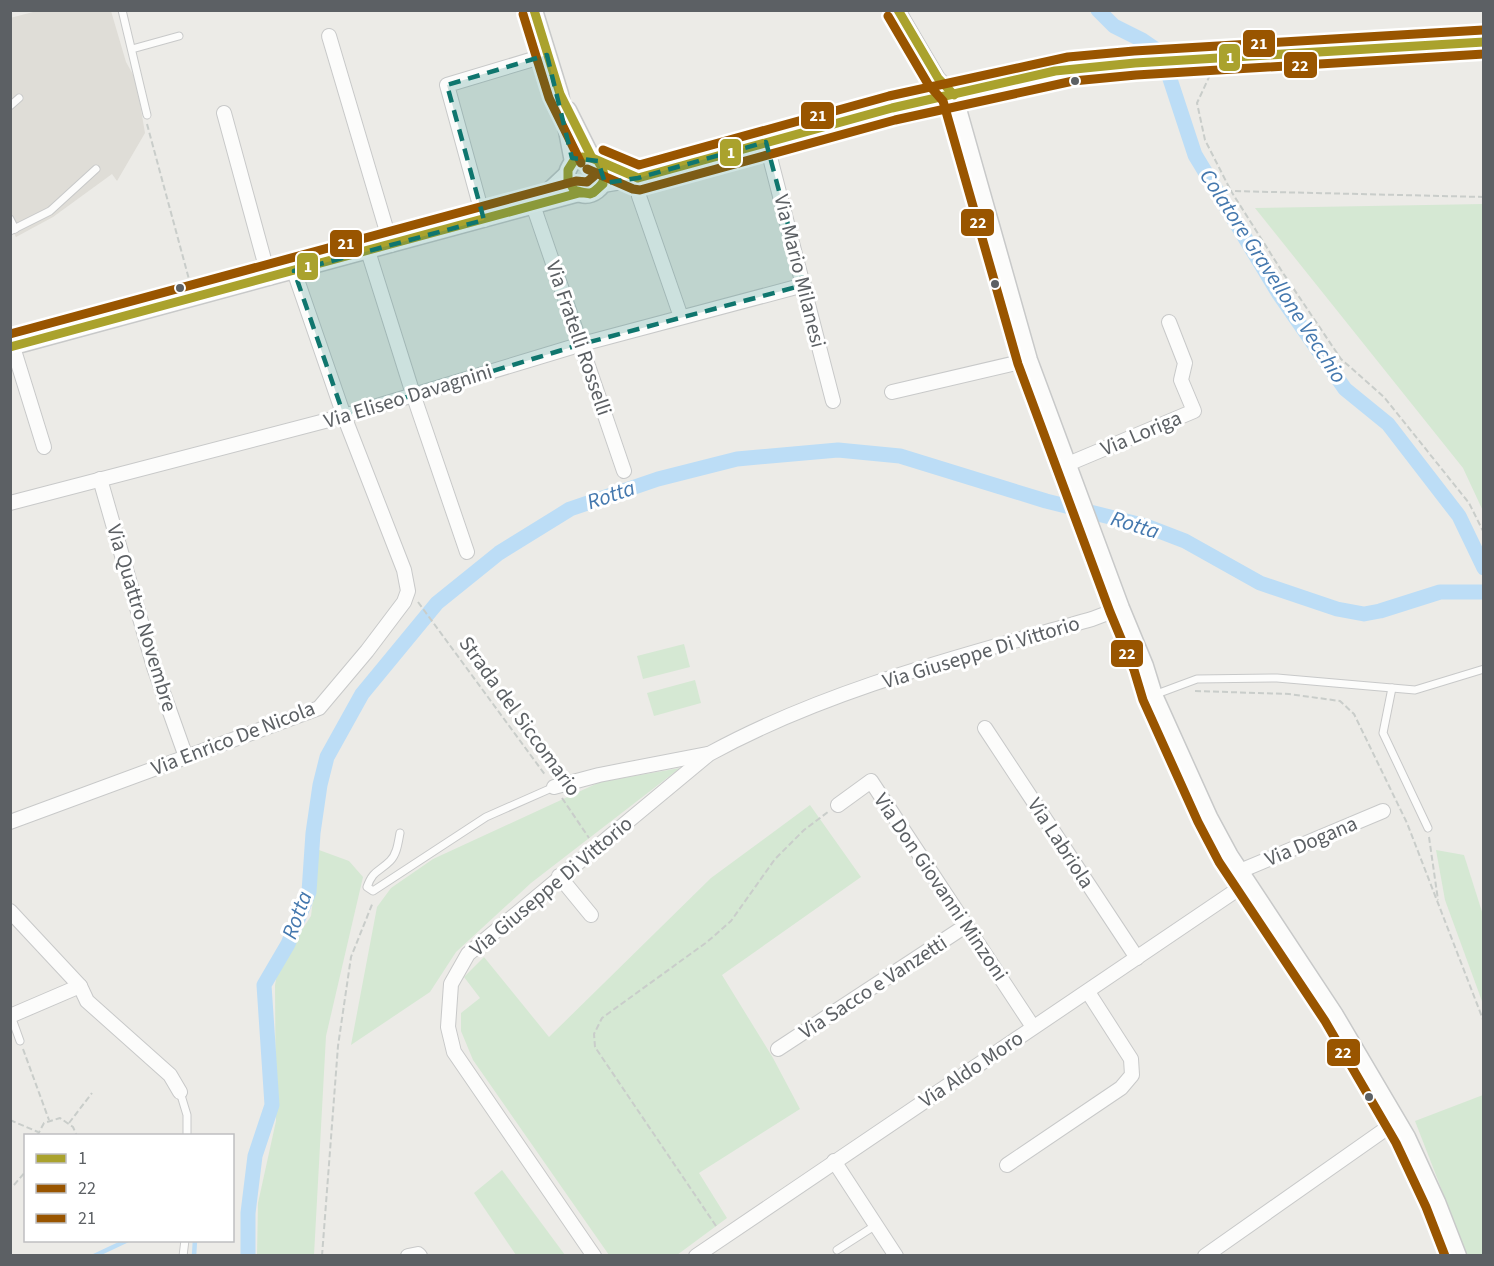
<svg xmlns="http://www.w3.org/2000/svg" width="1494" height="1266" viewBox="0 0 1494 1266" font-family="'Source Sans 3',sans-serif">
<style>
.education{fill:#dfddd7}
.green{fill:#d5e8d3}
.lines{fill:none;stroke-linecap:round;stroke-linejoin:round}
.stream{stroke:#bcddf6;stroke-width:4.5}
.canal{stroke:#bcddf6;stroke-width:15}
.service-casing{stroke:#c8c9c9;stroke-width:9}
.minor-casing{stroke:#c8c9c9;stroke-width:16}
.tertiary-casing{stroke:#c8c9c9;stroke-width:19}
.path{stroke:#c9cdca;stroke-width:2;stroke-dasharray:6 3;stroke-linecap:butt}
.service{stroke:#fcfcfb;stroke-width:7}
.minor{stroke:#fcfcfb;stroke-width:14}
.tertiary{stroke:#fcfcfb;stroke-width:16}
.bus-1-casing{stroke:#fff;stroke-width:14}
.bus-2-casing{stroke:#fff;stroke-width:14}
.bus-3-casing{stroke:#fff;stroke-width:14}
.bus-1{stroke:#aaa22d;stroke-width:9}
.bus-2{stroke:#950;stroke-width:9}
.bus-3{stroke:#950;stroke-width:9}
.marked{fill:#0f766e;fill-opacity:0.2;stroke:#0f766e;stroke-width:4.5;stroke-dasharray:12 8;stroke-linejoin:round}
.bus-dot{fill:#5c6064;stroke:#fff;stroke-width:2}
.labels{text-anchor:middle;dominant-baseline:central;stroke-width:6;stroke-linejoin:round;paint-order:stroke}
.street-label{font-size:21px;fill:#5c6064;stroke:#fff}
.water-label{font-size:22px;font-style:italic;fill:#4478ae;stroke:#fff}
.line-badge{stroke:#fff;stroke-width:2}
.badge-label{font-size:16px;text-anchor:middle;font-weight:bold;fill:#fff}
</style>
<rect width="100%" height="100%" fill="#ecebe7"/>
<path class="education" d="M 37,11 L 111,11 L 126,62 L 136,80 L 145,133 L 117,181 L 112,174 L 53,217 L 16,237 L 10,226 L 10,18 Z"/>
<g class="green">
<path d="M 1483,204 L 1484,204 L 1483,511 L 1463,468 L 1255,208 Z"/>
<path d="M 684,644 L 690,667 L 643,679 L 637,656 Z"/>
<path d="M 695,680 L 701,703 L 654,716 L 647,693 Z"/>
<path d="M 680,768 L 531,883 L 456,952 L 430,992 L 351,1045 L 377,907 L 391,888 L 433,859 L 600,782 Z"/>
<path d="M 810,805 L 861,877 L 722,975 L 773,1058 L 800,1109 L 699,1173 L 727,1218 L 677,1255 L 609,1255 L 473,1060 L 461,1031 L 461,1013 L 480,998 L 464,977 L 484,957 L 549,1037 L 711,878 Z"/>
<path d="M 319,850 L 349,861 L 363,877 L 326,1036 L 314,1255 L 257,1255 L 258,1203 L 276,1121 L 275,985 L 279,964 L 311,916 Z"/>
<path d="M 1436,850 L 1464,855 L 1483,915 L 1483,1004 L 1445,900 Z"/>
<path d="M 1483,1095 L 1483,1255 L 1467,1255 L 1415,1121 Z"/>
<path d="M 502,1170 L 565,1255 L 516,1255 L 474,1193 Z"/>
</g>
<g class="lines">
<g class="stream">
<path d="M 94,1256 L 128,1240"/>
<path d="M 194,1256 L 195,1240"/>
</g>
<g class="canal">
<path d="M 1098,10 L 1114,26 L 1142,40 L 1158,51 L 1169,76 L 1195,155 L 1279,294 L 1345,389 L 1388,424 L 1459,516 L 1484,568"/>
<path d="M 248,1256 L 248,1213 L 255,1156 L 272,1105 L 264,985 L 288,944 L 309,892 L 313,833 L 320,785 L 327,757 L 362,694 L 437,603 L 499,553 L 570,509 L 658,479 L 737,459 L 838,450 L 900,456 L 1046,501 L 1146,526 L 1185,541 L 1260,583 L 1337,609 L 1364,614 L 1380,611 L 1440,592 L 1484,592"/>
</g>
<g class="service-casing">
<g id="service">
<path d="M 122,10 L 147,115"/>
<path d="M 132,49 L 179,36"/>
<path d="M 10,106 L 19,98"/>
<path d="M 10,219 L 15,229"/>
<path d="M 10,231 L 50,211 L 96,169"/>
<path d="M 1392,688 L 1383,733 L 1428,828"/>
<path d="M 1154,695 L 1197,679 L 1277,678 L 1415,690 L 1484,669"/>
<path d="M 400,833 C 398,843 397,854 390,861 C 379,872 373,870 367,887 L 373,891 L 486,817 L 554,787"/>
<path d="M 11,1016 L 20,1041"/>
<path d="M 180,1092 L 187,1115 L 187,1136"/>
<path d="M 837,1250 L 876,1225"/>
<path d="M 183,1256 L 185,1240"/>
</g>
</g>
<g class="minor-casing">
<g id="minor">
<path d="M 898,10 L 938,78 L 954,95"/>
<path d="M 329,36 L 391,245"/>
<path d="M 224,113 L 269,278"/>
<path d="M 766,142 L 833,401"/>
<path d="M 638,178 L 639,196 L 681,317"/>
<path d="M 533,205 L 624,471"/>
<path d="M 484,220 L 447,85 L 547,55"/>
<path d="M 368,251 L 413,394 L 467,552"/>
<path d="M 13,347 L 44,447"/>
<path d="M 892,392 L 1029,360"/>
<path d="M 1068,464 L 1194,411 L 1181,380 L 1185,363 L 1169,322"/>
<path d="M 100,479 L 154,667 L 186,757"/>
<path d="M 10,503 L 344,416 L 582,344 L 804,285"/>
<path d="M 985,728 L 1137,958"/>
<path d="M 554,787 L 599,775 L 707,754"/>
<path d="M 838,805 L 871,781 L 1033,1027"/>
<path d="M 10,822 L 319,708 L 367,651 L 404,602 L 408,591 L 404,570 L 344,416 L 294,271"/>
<path d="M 1240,871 L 1383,811"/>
<path d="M 559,876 L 591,915"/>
<path d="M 10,911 L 80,986 L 87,1001 L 170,1075 L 180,1092"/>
<path d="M 10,1016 L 80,986"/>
<path d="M 778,1049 L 967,925"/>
<path d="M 834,1161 L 896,1256"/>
<path d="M 1007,1165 L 1121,1088 L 1132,1075 L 1131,1059 L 1088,992"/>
<path d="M 408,1256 L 418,1254 L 420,1256"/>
<path d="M 594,1256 L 454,1052 L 448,1027 L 451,984 L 468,954 L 709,754 C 828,689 962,656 1092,619 L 1121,608"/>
<path d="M 696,1256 L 1247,883"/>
<path d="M 1205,1256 L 1397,1121"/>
</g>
</g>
<g class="tertiary-casing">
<g id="tertiary">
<path d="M 534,10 L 560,94 L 573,162"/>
<path d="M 954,95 L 1029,360 L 1121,608 L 1145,666 L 1154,695 L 1209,817 L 1230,856 L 1335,1015 L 1407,1137 L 1437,1202 L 1458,1256"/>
<path d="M 568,110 L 592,158"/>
<path d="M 598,161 C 619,184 584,208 570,186 C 567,181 566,173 569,168 C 580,144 618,171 635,177"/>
<path d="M 603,184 L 638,178 L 892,108 L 1055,71 L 1135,63 L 1484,42"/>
<path d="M 535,204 L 567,174"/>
<path d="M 10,347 L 579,193"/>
</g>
</g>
<g class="path">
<path d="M 1210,75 L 1197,103 L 1205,140 L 1231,191"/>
<path d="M 147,124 L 190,283"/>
<path d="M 1484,197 L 1231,191 L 1283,273 L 1341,359 L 1384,397 L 1469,503 L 1484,533"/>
<path d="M 418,602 L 546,776"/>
<path d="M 1195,691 L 1289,694 L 1340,701 L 1354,714 L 1407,823 L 1484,1022"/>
<path d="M 562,798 L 589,838"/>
<path d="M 1429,837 L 1438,900"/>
<path d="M 23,1049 L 49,1120"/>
<path d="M 10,1120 L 38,1132"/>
<path d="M 69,1123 L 92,1093"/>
<path d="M 37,1136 L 44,1123 L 60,1118 L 73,1127 L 77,1136"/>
<path d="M 14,1185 L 26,1171"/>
<path d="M 716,1226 L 595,1047 L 594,1034 L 602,1018 L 707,942 L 731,921 L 775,859 L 804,830 L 828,812"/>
<path d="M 322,1256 L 338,1046 L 351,957 L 373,902"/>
</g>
<use href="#service" class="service"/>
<use href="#minor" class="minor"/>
<use href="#tertiary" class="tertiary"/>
<g class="bus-1-casing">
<g id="bus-1">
<path d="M 534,10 L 560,94 L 592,158"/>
<path d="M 898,10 L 938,78 L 954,95"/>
<path d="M 598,161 C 608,177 606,184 590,194 L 574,190 L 568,180 L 568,170 L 573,162 L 582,157 L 592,158 L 638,178 L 892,108 L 1055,71 L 1135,63 L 1484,42"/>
<path d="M 10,347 L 579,193 L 593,193 L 603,184"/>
</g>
</g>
<g class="bus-2-casing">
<g id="bus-2">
<path d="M 523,14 L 549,98 L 581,163"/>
<path d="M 888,16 L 928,84 L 943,101 L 1018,364 L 1110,612 L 1134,670 L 1143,700 L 1198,822 L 1219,862 L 1325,1021 L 1396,1143 L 1426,1207 L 1445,1256"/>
<path d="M 587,169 L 633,189 L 640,190 L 895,120 L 1073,81 L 1136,75 L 1484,54"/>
</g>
</g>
<g class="bus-3-casing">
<g id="bus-3">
<path d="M 603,150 L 639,165 L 889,96 L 1068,57 L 1134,51 L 1483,30"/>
<path d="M 10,334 L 576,181 L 587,182 L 594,176"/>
</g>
</g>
<use href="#bus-1" class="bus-1"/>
<use href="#bus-2" class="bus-2"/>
<use href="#bus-3" class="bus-3"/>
</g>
<path class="marked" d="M 547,55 L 572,158 L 598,161 L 605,183 L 638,178 L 766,142 L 804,285 L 582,344 L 344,416 L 294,271 L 484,220 L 447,85 Z"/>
<g class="bus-dot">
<circle cx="1075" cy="81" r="5"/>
<circle cx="995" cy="284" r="5"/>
<circle cx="180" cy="288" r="5"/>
<circle cx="1369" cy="1097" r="5"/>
</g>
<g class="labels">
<g class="street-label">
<text transform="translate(800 271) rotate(76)">Via Mario Milanesi</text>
<text transform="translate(579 338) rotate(71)">Via Fratelli Rosselli</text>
<text transform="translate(408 396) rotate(-17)">Via Eliseo Davagnini</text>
<text transform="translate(1141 433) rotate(-23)">Via Loriga</text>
<text transform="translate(142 618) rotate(73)">Via Quattro Novembre</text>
<text transform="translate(981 652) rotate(-17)">Via Giuseppe Di Vittorio</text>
<text transform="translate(520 716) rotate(54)">Strada del Siccomario</text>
<text transform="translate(233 738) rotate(-21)">Via Enrico De Nicola</text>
<text transform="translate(1311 841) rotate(-23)">Via Dogana</text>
<text transform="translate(1061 843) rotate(57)">Via Labriola</text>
<text transform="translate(551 886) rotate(-40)">Via Giuseppe Di Vittorio</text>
<text transform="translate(941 887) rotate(56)">Via Don Giovanni Minzoni</text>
<text transform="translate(873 987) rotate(-33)">Via Sacco e Vanzetti</text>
<text transform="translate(971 1069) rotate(-34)">Via Aldo Moro</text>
</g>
<g class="water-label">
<text transform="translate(1273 276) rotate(57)">Colatore Gravellone Vecchio</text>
<text transform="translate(611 495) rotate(-19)">Rotta</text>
<text transform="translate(1135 525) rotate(17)">Rotta</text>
<text transform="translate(297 915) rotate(-70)">Rotta</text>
</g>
</g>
<g class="line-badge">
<rect x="1242" y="29" width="34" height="29" rx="6" fill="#950"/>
<rect x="1218" y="43" width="23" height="29" rx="6" fill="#aaa22d"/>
<rect x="1283" y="51" width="35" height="28" rx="6" fill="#950"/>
<rect x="800" y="101" width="35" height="29" rx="6" fill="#950"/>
<rect x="719" y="138" width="23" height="29" rx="6" fill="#aaa22d"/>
<rect x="960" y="208" width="35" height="29" rx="6" fill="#950"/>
<rect x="329" y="229" width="34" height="29" rx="6" fill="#950"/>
<rect x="296" y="252" width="23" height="29" rx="6" fill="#aaa22d"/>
<rect x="1110" y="639" width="34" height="29" rx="6" fill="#950"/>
<rect x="1326" y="1038" width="35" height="29" rx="6" fill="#950"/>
</g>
<g class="badge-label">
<text x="1259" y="49">21</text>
<text x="1230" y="63">1</text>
<text x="1300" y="71">22</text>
<text x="818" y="121">21</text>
<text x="731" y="158">1</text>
<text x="978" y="228">22</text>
<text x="346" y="249">21</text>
<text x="308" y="272">1</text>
<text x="1127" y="659">22</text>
<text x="1343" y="1058">22</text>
</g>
<rect width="1494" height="1266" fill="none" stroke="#5c6064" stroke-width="24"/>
<rect x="24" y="1134" width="210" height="108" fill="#ffffff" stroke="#bebfc1" stroke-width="1.5"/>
<rect x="36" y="1154" width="30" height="9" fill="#aaa22d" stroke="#bebfc1" stroke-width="1.5"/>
<text x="78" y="1164" font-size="18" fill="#5c6064">1</text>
<rect x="36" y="1184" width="30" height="9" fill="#995500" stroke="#bebfc1" stroke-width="1.5"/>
<text x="78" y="1194" font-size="18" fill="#5c6064">22</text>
<rect x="36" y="1214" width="30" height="9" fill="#995500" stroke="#bebfc1" stroke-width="1.5"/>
<text x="78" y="1224" font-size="18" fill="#5c6064">21</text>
</svg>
